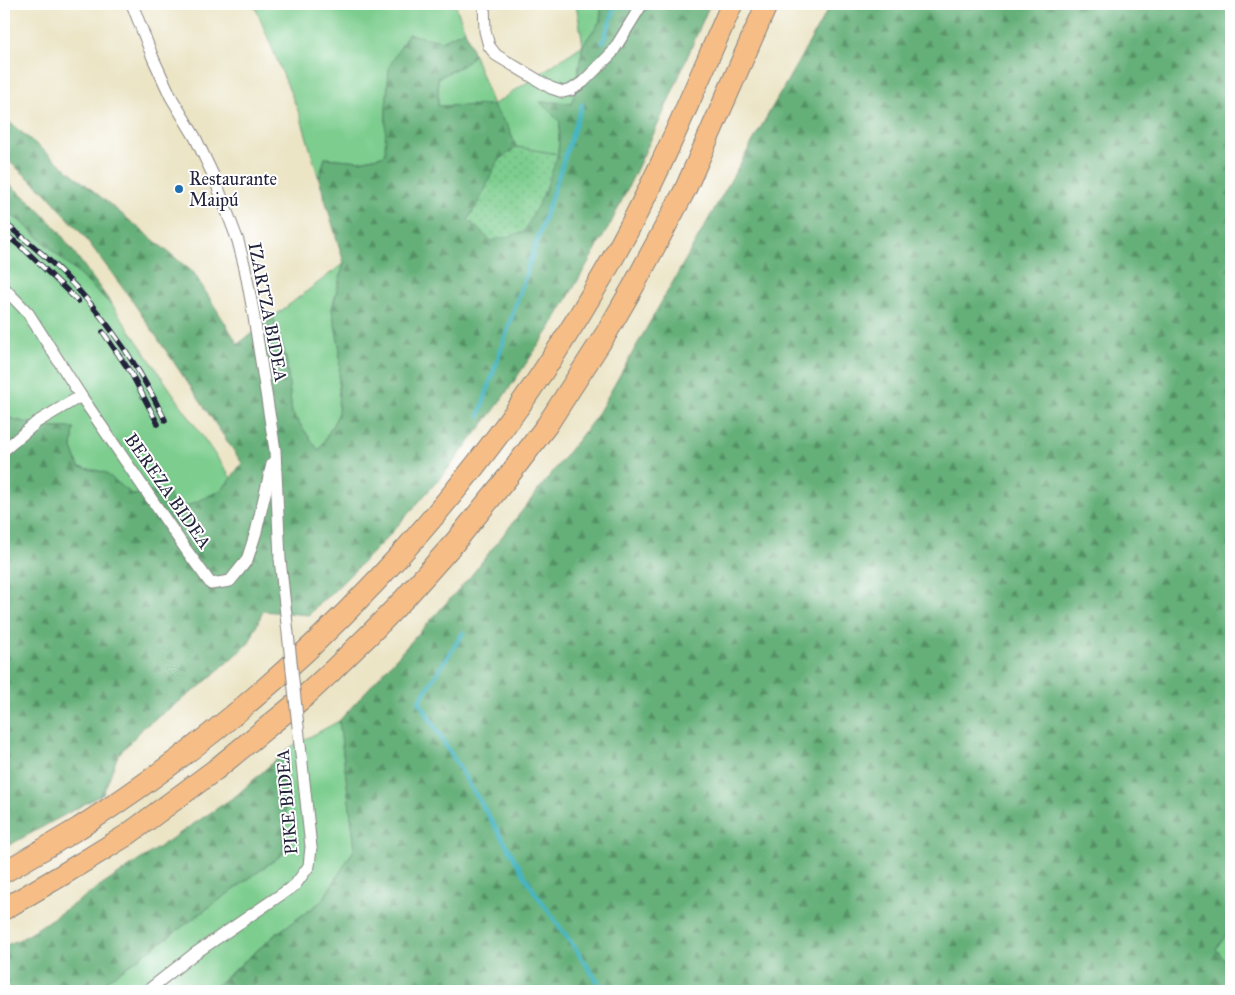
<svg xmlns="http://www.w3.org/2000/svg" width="1235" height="995" viewBox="0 0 1235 995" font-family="'IM FELL Great Primer',serif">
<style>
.grass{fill:#7ccd8e;stroke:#4f7864}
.forest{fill:url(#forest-firs);stroke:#44695a}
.garden{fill:url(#garden-dots);stroke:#4f7864}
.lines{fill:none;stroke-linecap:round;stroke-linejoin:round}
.stream{stroke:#47b5c1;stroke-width:4.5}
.street-casing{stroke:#868380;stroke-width:13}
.highway-casing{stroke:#868380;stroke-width:23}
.street{stroke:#fff;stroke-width:11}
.highway{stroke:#f6be86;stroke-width:21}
.rail-casing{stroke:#22223b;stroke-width:5.5}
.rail{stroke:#fff;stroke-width:4;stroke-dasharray:11;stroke-linecap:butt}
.street-bridge-casing{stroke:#868380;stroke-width:13;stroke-linecap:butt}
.street-bridge{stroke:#fff;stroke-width:11}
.poi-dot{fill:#1f6fb2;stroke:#fff;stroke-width:2}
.labels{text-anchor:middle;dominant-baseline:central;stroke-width:4;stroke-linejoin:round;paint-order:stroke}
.poi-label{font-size:18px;fill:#22223b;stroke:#fff;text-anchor:start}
.street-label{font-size:18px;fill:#22223b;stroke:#fff}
</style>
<defs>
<pattern id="forest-firs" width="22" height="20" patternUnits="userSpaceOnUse" patternTransform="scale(1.25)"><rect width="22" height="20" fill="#65b079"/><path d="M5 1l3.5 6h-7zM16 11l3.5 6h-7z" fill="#538f64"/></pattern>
<pattern id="garden-dots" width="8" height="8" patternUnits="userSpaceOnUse" patternTransform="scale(1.25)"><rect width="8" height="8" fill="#7ccd8e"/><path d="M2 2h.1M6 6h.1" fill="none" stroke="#6bb07b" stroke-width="1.8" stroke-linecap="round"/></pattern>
</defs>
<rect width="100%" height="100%" fill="#fff"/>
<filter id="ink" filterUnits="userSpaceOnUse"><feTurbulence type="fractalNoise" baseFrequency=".02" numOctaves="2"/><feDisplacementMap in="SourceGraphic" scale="10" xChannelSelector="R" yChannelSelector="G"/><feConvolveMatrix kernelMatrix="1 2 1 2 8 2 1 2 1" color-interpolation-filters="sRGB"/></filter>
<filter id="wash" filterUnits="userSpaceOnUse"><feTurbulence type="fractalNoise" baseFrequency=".0096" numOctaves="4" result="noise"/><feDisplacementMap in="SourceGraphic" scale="20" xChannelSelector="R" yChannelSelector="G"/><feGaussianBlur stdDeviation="1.12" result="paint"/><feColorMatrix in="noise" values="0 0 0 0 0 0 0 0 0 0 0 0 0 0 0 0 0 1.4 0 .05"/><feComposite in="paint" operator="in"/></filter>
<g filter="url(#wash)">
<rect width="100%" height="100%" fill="#ebe4c5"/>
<g class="grass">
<path d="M 254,4 L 364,4 L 364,7 L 390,4 L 455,4 L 465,30 L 442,41 L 386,108 L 386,155 L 361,161 L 325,158 L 319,179 L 301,118 Z"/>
<path d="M 576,4 L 602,4 L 600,21 L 583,45 L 572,104 L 554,102 L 560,122 L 558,154 L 516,147 L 508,127 L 492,105 L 438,106 L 438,78 L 463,65 L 474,55 L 493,105 L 583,45 Z"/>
<path d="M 4,210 L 24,224 L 113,306 L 231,478 L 222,490 L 178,510 L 166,490 L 133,495 L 104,472 L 79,467 L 72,448 L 74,428 L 55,428 L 15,420 L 4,415 Z"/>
<path d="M 344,263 L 332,309 L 340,350 L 338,415 L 319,451 L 292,413 L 286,357 L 273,317 Z"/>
<path d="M 339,721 L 355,848 L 322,901 L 276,934 L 210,991 L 93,991 L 283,854 L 289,748 Z"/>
<path d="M 1231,928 L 1231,968 L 1216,949 Z"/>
</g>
<g class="forest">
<path d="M 602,4 L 710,4 L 662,116 L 611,223 L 551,327 L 495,409 L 447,470 L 386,539 L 330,595 L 320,602 L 309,615 L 263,611 L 249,643 L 198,688 L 144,727 L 118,755 L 103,794 L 4,848 L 4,415 L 15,420 L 55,428 L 74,428 L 72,448 L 79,467 L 104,472 L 133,495 L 166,490 L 178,510 L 222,490 L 242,463 L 131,299 L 84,236 L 46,193 L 4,157 L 4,118 L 194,273 L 238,344 L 273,317 L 286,357 L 292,413 L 319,451 L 338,415 L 340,350 L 332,309 L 344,263 L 319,179 L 325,158 L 361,161 L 385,155 L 386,108 L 389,67 L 408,34 L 442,41 L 465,30 L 474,55 L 463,65 L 438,78 L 438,106 L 492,105 L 508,127 L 516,147 L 497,162 L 483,194 L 468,220 L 558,154 L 560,122 L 540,102 L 554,102 L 572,104 L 583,45 L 600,21 Z"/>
<path d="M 831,4 L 1231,4 L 1231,928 L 1216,949 L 1231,968 L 1231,991 L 210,991 L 276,934 L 322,901 L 355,848 L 339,721 L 470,577 L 596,417 Z"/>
<path d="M 4,180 L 32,203 L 57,229 L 113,306 L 24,224 L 4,210 Z"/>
<path d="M 289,748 L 283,854 L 93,991 L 4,991 L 4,946 L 23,938 L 237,795 Z"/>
</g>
<path class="garden" d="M 516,147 L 558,154 L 545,191 L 524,232 L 491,241 L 468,220 L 483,194 L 497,162 Z"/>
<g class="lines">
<g class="stream">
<path d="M 603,42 L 616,4"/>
<path d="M 479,416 L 582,105"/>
<path d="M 463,633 L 419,701 L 534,891 L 575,948 L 604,991"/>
</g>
</g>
</g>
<g filter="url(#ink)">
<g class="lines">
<g class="street-casing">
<g id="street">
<path d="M 132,4 L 153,58 L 171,97 L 195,137 L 214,177 L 238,241 L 245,268 L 253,311 L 275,450 L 280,559"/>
<path d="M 484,4 L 485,31 L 489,46 L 496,55 L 551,88 L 563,92 L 571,90 L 583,82 L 612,53 L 642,4"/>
<path d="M 4,288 L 28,313 L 81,396 L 187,551 L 211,584 L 230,581 L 247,560 L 256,532 L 272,464"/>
<path d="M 4,450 L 37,422 L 81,396"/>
<path d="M 147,991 L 194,954 L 295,885 L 309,866 L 311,847"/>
</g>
</g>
<g class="highway-casing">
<g id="highway">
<path d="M 4,872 C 29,858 54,843 79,828 C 297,689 477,495 605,272 C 655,186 692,94 732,4"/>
<path d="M 4,909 L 62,875 L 127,835 L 215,770 L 304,697 L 332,671 L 370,634 L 405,598 L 455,542 L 507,478 L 547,425 L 607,332 L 633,287 L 685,190 L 767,4"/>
</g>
</g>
<use href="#street" class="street"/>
<use href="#highway" class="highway"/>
<g class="rail-casing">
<g id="rail">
<path d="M 4,223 C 74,274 128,343 165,420"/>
<path d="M 4,233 L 25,250 L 78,301"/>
<path d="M 103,332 L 131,373 L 158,424"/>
</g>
</g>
<use href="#rail" class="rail"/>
<g class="street-bridge-casing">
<path id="street-bridge" d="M 280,559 L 311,847"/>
</g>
<use href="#street-bridge" class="street-bridge"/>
</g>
</g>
<circle class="poi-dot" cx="179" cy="189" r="5"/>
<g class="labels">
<g class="poi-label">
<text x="189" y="179">Restaurante<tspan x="189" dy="21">Maipú</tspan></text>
</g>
<g class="street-label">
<text transform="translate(268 312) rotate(79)">IZARTZA BIDEA</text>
<text transform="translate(168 491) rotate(55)">BEREZA BIDEA</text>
<text transform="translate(287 802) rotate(-95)">PIKE BIDEA</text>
</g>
</g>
<rect width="1235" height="995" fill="none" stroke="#fff" stroke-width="20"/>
</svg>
